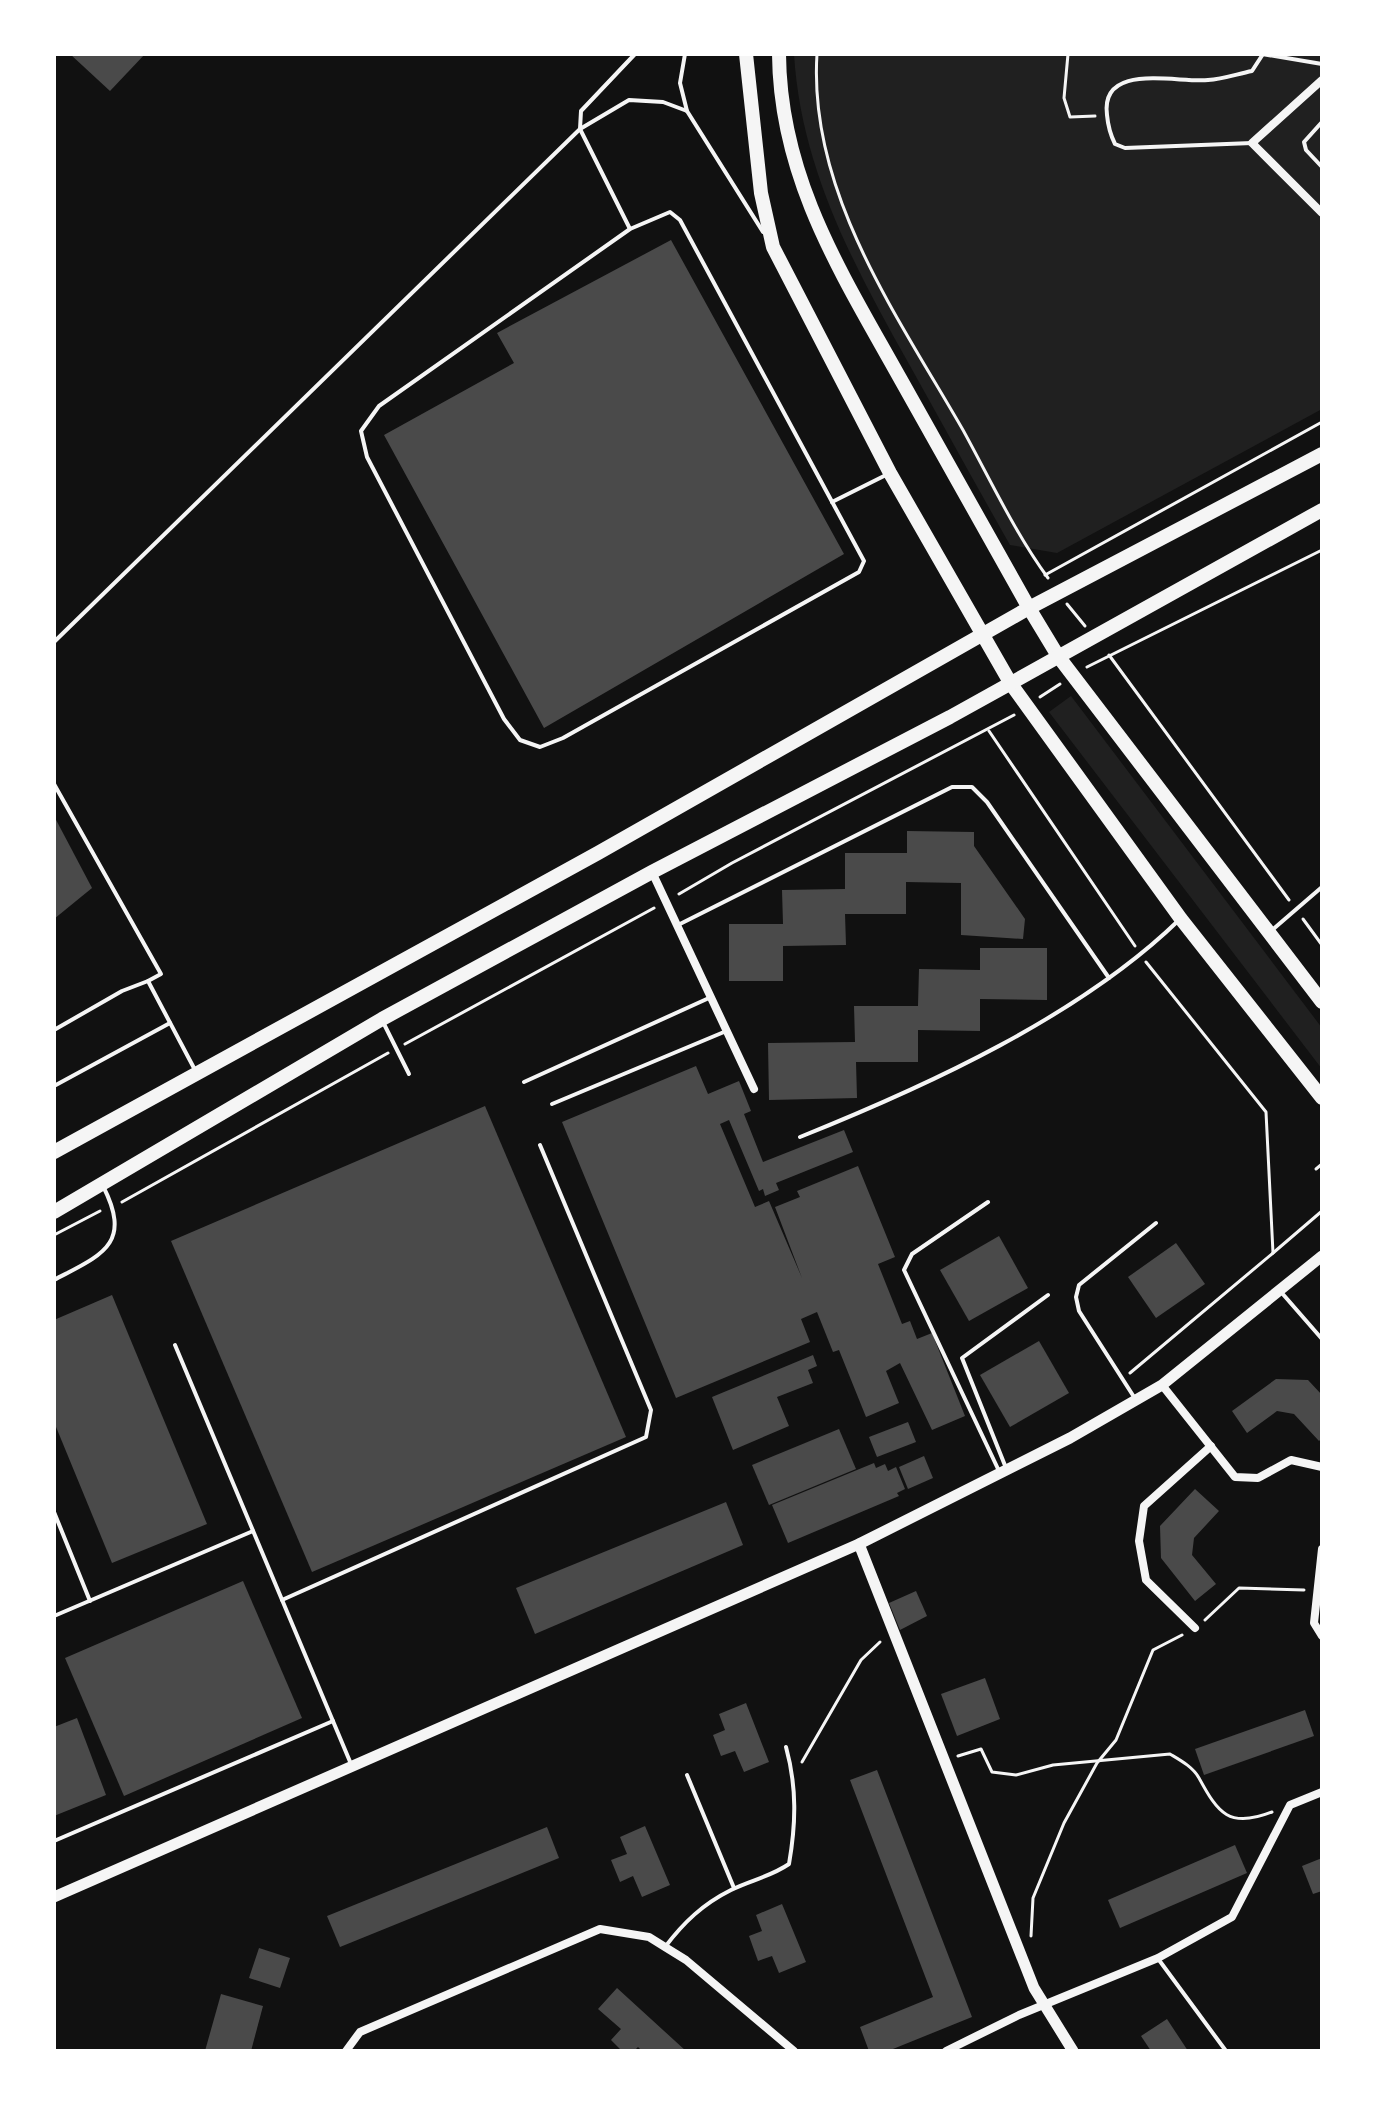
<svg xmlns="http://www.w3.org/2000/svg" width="1376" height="2105" viewBox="0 0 1376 2105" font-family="'Noto Sans',sans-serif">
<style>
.green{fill:#202020}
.building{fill:#4a4a4a}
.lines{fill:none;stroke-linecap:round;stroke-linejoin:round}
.path{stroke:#f5f5f5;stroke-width:3}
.service{stroke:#f5f5f5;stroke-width:4}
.minor{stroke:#f5f5f5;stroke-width:8}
.tertiary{stroke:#f5f5f5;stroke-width:11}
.primary{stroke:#f5f5f5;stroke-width:14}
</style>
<rect width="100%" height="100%" fill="#111"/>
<g class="green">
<path d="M 794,54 L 1322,54 L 1322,409 L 1057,553 L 1010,545 C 976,485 943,425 909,364 C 854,266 801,169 794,54 Z"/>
<path d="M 1071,696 L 1322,1028 L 1322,1069 L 1049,712 Z"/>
</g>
<g class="building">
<path d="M 70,54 L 145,54 L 110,91 Z"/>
<path d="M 671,240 L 844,554 L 544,728 L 384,435 L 514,363 L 497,333 Z"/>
<path d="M 54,816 L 92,888 L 54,919 Z"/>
<path d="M 907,831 L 974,832 L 974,846 L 1025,919 L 1023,939 L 961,935 L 961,883 L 906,882 L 906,914 L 845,914 L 846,945 L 783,946 L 783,981 L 729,981 L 729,924 L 783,924 L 782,890 L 845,889 L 845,853 L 907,853 Z"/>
<path d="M 980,948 L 1047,948 L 1047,1000 L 980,999 L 980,1031 L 918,1030 L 918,1062 L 856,1062 L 857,1098 L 769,1100 L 768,1043 L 855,1042 L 854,1006 L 918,1006 L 919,969 L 980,970 Z"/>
<path d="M 696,1066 L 708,1094 L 739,1081 L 751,1111 L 744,1114 L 763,1162 L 844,1130 L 853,1152 L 776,1183 L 779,1190 L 765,1196 L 763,1189 L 759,1191 L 729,1120 L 720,1124 L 755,1207 L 769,1201 L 802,1278 L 775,1207 L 800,1197 L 797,1191 L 858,1166 L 895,1257 L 878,1264 L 902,1324 L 910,1321 L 917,1339 L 932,1333 L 965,1416 L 932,1430 L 900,1363 L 886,1371 L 899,1403 L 866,1417 L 839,1350 L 833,1352 L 817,1312 L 801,1319 L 810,1342 L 676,1398 L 562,1122 Z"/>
<path d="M 485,1106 L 626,1437 L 312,1572 L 171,1241 Z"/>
<path d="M 999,1236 L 1028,1288 L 969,1321 L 940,1270 Z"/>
<path d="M 1176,1243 L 1205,1284 L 1156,1318 L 1128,1277 Z"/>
<path d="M 112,1295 L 207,1524 L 112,1563 L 54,1422 L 54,1320 Z"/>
<path d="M 1039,1341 L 1069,1393 L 1010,1427 L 980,1375 Z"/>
<path d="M 813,1355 L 817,1366 L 808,1370 L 813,1383 L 777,1397 L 789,1426 L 733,1450 L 712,1397 Z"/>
<path d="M 1276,1379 L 1308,1380 L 1322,1395 L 1322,1438 L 1319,1441 L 1294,1414 L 1277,1411 L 1247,1433 L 1232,1411 Z"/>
<path d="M 908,1422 L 916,1442 L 877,1457 L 869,1437 Z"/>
<path d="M 839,1429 L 856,1469 L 769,1505 L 752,1465 Z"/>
<path d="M 924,1456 L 933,1478 L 908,1489 L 899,1467 Z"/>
<path d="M 874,1463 L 876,1468 L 885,1464 L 888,1471 L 896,1467 L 905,1489 L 897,1493 L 899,1496 L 788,1543 L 772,1505 Z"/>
<path d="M 1195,1489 L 1219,1511 L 1194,1538 L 1192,1555 L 1216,1584 L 1195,1601 L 1161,1558 L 1160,1526 Z"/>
<path d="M 726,1502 L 743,1545 L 535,1634 L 516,1588 Z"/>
<path d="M 243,1581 L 302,1718 L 124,1796 L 65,1658 Z"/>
<path d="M 916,1591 L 927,1616 L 900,1630 L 889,1603 Z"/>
<path d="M 985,1678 L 1000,1719 L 957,1736 L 941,1694 Z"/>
<path d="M 746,1703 L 769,1762 L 744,1772 L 735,1751 L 721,1756 L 713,1735 L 725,1730 L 719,1714 Z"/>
<path d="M 1305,1710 L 1314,1736 L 1204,1775 L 1195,1749 Z"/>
<path d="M 77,1718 L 106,1795 L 54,1816 L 54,1727 Z"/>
<path d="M 877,1770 L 972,2017 L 888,2051 L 869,2051 L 860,2027 L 933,1997 L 850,1780 Z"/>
<path d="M 645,1826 L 670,1885 L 642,1897 L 633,1876 L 620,1882 L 611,1860 L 627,1854 L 620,1837 Z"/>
<path d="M 547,1827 L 559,1858 L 340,1947 L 327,1916 Z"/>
<path d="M 1235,1845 L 1247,1873 L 1120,1928 L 1108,1900 Z"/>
<path d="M 1322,1858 L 1322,1891 L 1313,1894 L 1302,1866 Z"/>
<path d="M 782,1904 L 806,1962 L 779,1973 L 772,1956 L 758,1961 L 749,1936 L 762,1931 L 756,1915 Z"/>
<path d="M 259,1948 L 290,1958 L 280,1988 L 249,1978 Z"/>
<path d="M 617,1988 L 686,2051 L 642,2051 L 638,2047 L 634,2051 L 622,2051 L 611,2040 L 621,2029 L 598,2009 Z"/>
<path d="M 221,1994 L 263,2006 L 251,2051 L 205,2051 Z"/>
<path d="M 1167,2019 L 1188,2051 L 1151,2051 L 1141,2036 Z"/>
</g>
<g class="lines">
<g class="path">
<path d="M 817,54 C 808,192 897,315 963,430 C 990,479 1015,533 1048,578"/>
<path d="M 1068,54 L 1064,98 L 1070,117 L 1095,116"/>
<path d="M 1045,575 L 1322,422"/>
<path d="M 1067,604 L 1085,626"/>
<path d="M 1109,655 L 1289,900"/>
<path d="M 1087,667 L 1322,550"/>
<path d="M 1040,697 L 1060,684"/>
<path d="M 989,731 L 1135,946"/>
<path d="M 679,894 L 732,863 L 1014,715"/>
<path d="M 1303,919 L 1322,945"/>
<path d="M 405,1044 L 654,908"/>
<path d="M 1316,1169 L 1322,1164"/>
<path d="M 122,1202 L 388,1053"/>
<path d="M 54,1235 L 100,1211"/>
<path d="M 1273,1253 L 1322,1211"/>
<path d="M 1130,1373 L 1273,1253 L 1266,1112 L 1146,962"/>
<path d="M 1205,1620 L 1239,1588 L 1304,1590"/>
<path d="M 958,1756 L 981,1749 L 992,1772 L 1016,1775 L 1053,1765 L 1170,1754 C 1180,1760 1193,1767 1199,1778 C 1218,1813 1229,1829 1272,1812"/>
<path d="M 802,1762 L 861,1660 L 880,1642"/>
<path d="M 1031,1936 L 1033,1898 L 1064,1823 L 1097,1763 L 1116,1740 L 1153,1650 L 1182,1635"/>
</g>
<g class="service">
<path d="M 685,54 L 680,83 L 687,111"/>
<path d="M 1262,54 L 1322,64"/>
<path d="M 1322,122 L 1304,142 L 1306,150 L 1322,167"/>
<path d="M 1252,143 L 1125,148 L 1115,144 C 1110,134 1108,126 1107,115 C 1100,62 1176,83 1208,80 C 1223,79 1237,74 1252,71 L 1263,54"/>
<path d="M 670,212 L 680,220 L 864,561 L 859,572 L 563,738 L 540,747 L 520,740 L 504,719 L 367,457 L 361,431 L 379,406 L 630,229 Z"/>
<path d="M 630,229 L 580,129 L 581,111 L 635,54"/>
<path d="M 832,502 L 888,474"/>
<path d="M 54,642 L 580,129 L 629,100 L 663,102 L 687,111 L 763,232"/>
<path d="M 54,784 L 161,974 L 148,981"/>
<path d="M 678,925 L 952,787 L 972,787 L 987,802 L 1109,978"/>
<path d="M 1271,931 L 1322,887"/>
<path d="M 383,1022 L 409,1074"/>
<path d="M 54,1030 L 122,991 L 148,981 L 195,1070"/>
<path d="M 524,1082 L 709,998"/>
<path d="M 54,1086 L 170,1023"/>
<path d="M 552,1104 L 724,1032"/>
<path d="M 800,1137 C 927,1086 1080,1016 1179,920"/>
<path d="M 988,1202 L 912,1254 L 904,1270 L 999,1471"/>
<path d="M 54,1280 C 101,1255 133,1245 103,1186"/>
<path d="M 1281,1292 L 1322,1339"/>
<path d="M 175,1345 L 351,1764"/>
<path d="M 1134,1397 L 1079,1311 L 1076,1297 L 1079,1285 L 1156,1223"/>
<path d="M 1006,1468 L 962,1358 L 1048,1295"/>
<path d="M 54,1512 L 90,1601"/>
<path d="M 282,1600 L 646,1437 L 651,1410 L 540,1145"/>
<path d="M 54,1616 L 253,1531"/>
<path d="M 687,1775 L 734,1888"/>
<path d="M 54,1841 L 333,1721"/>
<path d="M 665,1947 C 684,1922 703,1904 731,1890 C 751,1880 770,1877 789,1864 C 796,1824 797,1787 786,1747"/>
<path d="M 1159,1960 L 1226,2051"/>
</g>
<g class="minor">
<path d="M 1322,80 L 1252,143 L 1322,213"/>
<path d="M 652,872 L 754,1089"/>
<path d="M 1162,1385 L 1235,1477 L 1258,1478 L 1291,1460 L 1322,1467"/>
<path d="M 1322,1549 L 1314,1623 L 1322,1636"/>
<path d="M 1195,1628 L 1146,1580 L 1139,1541 L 1144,1506 L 1211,1446"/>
<path d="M 346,2051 L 360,2032 L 600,1929 L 649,1937 L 665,1947 L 686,1960 L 794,2051"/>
<path d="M 946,2051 L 1019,2015 L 1158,1958 L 1232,1917 L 1290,1805 L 1322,1792"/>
</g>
<g class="tertiary">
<path d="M 859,1544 L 1034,1988 L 1073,2051"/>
<path d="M 54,1897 L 859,1544 L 1070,1438 L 1162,1385 L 1322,1256"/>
</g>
<g class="primary">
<path d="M 746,54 L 761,193 L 773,247 L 890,473 L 1011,684 L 1181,919 L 1322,1098"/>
<path d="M 779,54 C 780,179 842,274 901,380 C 944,456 987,532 1029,608 L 1058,656 L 1322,1002"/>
<path d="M 54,1152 L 598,853 L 1029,608 L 1322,454"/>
<path d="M 54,1212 L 382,1019 L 652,872 L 950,717 L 1322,510"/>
</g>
</g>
<rect width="1376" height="2105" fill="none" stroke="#ffffff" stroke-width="112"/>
</svg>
